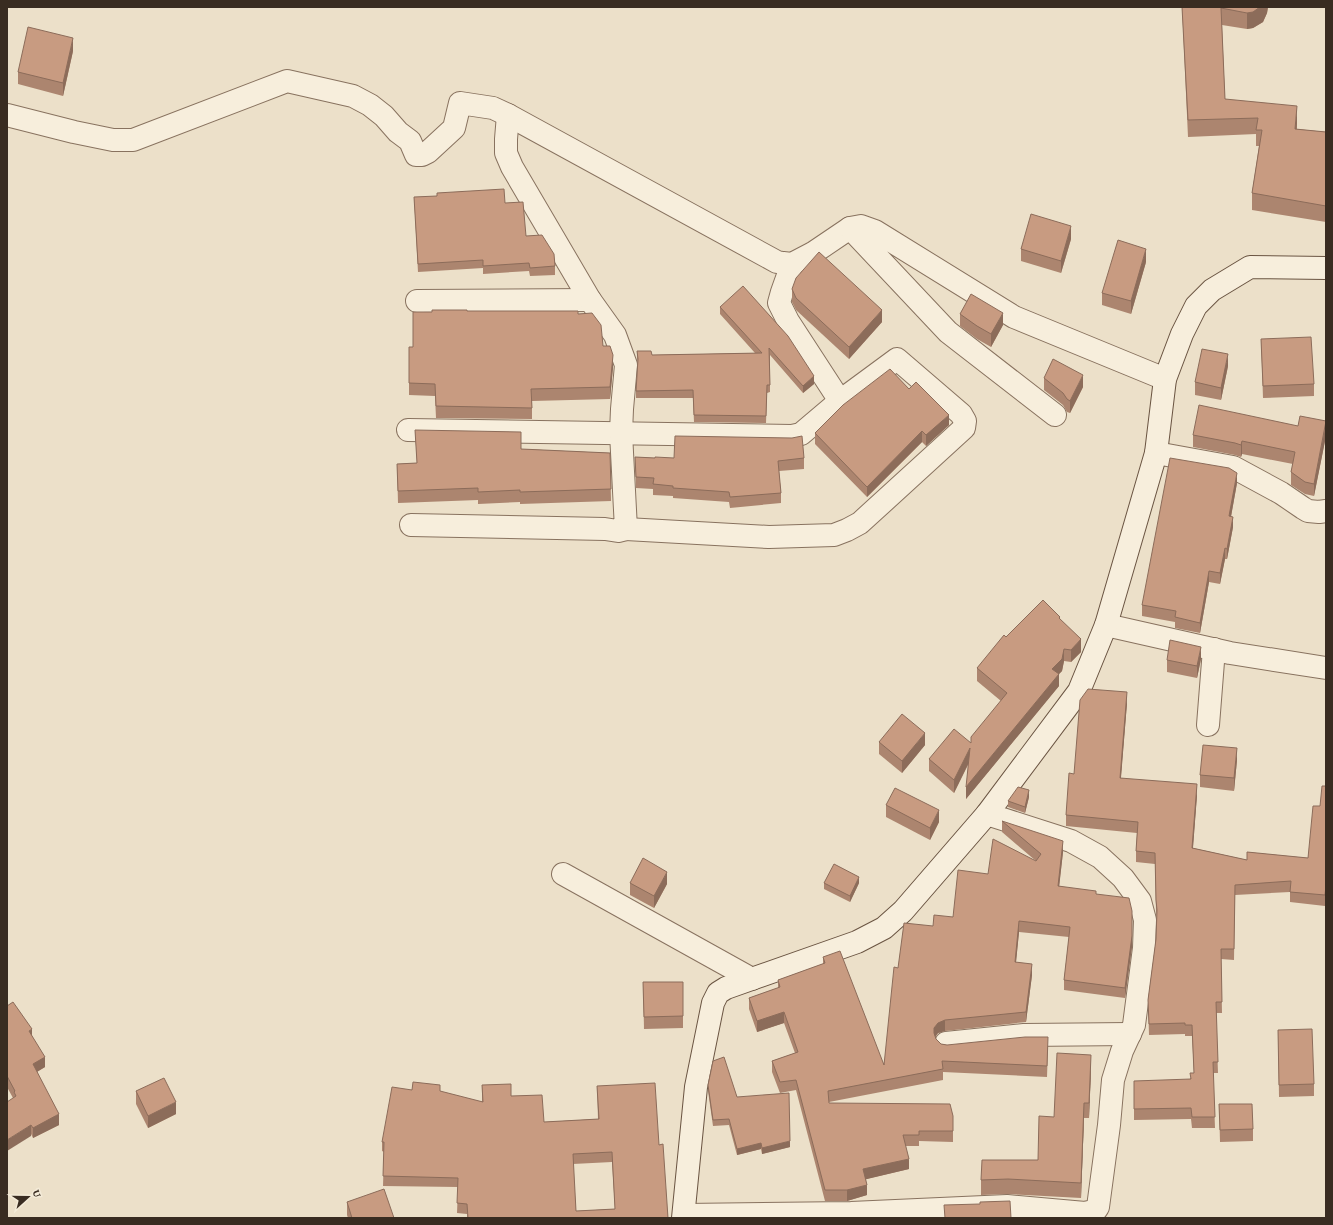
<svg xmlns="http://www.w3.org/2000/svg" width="1333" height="1225" viewBox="0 0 1333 1225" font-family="'Crimson Pro',serif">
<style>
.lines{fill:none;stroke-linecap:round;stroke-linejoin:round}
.street-casing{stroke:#88725f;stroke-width:24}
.secondary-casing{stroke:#6a5442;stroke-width:24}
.street{stroke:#f7eedc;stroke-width:22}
.secondary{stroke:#f7eedc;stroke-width:22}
.wall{fill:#ac856f;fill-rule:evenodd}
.shaded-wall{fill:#8c6c5a}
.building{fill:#c89b81;stroke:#8c6c5a;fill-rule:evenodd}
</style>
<rect width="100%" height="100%" fill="#ece0c9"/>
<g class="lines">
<g class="street-casing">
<g id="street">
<path d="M 7,115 L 74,132 L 113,140 L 133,140 L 287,81 L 353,96 L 370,105 L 384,116 L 398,132 L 410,141 L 416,155 L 422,155 L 428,152 L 454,128 L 460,103 L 493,108 L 508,115 L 777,262 L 783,263 L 792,264 L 813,253 L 850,228"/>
<path d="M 792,264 L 782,292 L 779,303 L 788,321 L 840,401"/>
<path d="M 417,301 L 590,300"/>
<path d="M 1055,415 L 948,332 L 850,228 L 861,226 L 875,231 L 1014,317 L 1165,379"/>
<path d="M 408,430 L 792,436 L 801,434 L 840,401 L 897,359 L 961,414 L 965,421 L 964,428 L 860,523 L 847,530 L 834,535 L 769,537 L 626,529"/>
<path d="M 1156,453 L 1233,467 L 1281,493 L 1303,508 L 1308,511 L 1319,512 L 1326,511"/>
<path d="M 411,525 L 605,529 L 618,531 L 626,529 L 621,433 L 622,409 L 626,365 L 615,335 L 590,300 L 512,167 L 506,153 L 506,139 L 508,115"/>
<path d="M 1106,625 L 1230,653 L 1326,668"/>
<path d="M 1208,725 L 1214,649"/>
<path d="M 563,874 L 752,979"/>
<path d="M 946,1043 L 1024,1035 L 1130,1034"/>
<path d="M 684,1215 L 851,1213 L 1007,1206 L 1085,1213 L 1096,1210 L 1098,1207 L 1109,1125 L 1113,1080 L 1122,1051 L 1134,1025 L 1144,948 L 1145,920 L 1140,901 L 1123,878 L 1100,857 L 1071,841 L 987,814"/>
</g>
</g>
<g class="secondary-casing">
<path id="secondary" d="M 683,1218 L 696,1087 L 713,1003 L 718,993 L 726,988 L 857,942 L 884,928 L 903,911 L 987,814 L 1079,691 L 1106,625 L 1156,453 L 1165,379 L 1182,334 L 1196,306 L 1212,290 L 1250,267 L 1326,268"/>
</g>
<use href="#street" class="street"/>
<use href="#secondary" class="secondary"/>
</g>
<g class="wall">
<path d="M 1182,7 L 1268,7 L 1267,13 L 1263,22 L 1253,28 L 1247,29 L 1222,25 L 1225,99 L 1297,123 L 1297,129 L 1326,132 L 1326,222 L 1252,210 L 1252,193 L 1259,146 L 1256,146 L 1256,134 L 1188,137 Z"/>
<path d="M 73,51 L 63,96 L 18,84 L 18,72 Z"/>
<path d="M 414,197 L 505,203 L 526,236 L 555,266 L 555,275 L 530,276 L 529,271 L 483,274 L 483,268 L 418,272 Z"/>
<path d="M 1071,239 L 1061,273 L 1021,261 L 1021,249 Z"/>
<path d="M 1146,262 L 1131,314 L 1102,305 L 1102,293 Z"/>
<path d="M 792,289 L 882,322 L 849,359 L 796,310 L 792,302 Z"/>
<path d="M 720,307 L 814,384 L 803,393 L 770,355 L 770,392 L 767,393 L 766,423 L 694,422 L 693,398 L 636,398 L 636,391 L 638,364 L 637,358 L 637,351 L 652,355 L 755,353 L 720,314 Z"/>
<path d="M 467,311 L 578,314 L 603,346 L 613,367 L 610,399 L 532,401 L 532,419 L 436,418 L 435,396 L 409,395 L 409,347 L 413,347 L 432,312 Z"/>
<path d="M 960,314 L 1003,325 L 991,347 L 977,339 L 960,326 Z"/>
<path d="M 1261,339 L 1314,384 L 1314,396 L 1263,398 Z"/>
<path d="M 1228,366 L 1221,400 L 1195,395 L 1195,382 Z"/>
<path d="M 1044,378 L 1083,387 L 1070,413 L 1067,412 L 1063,405 L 1044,390 Z"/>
<path d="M 909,389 L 949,425 L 926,446 L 922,442 L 867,497 L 815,444 L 815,433 Z"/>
<path d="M 1326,421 L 1326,436 L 1314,496 L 1305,494 L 1291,485 L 1291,472 L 1293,464 L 1242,454 L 1241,457 L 1235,455 L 1193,447 L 1193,435 L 1298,426 Z"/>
<path d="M 415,430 L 521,449 L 610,453 L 611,501 L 520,504 L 520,502 L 478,504 L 478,500 L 398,503 L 397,464 L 417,463 Z"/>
<path d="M 635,457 L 655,458 L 804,458 L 804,469 L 779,471 L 781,493 L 781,503 L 730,508 L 729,502 L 673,498 L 673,496 L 653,495 L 653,489 L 636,488 Z"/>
<path d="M 1237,483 L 1231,517 L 1233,527 L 1227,559 L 1225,559 L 1220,584 L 1209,582 L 1200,633 L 1175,628 L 1175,622 L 1142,616 L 1142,605 Z"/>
<path d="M 1060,619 L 1081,652 L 1071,662 L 1064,661 L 1062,671 L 1059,674 L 1059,686 L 966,799 L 969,763 L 954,793 L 929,771 L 929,759 L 971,743 L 1001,701 L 977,681 L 977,668 L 1006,637 Z"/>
<path d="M 1201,659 L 1197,678 L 1167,672 L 1167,660 Z"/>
<path d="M 1127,703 L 1121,778 L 1197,795 L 1193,848 L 1247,860 L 1247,852 L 1308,858 L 1320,806 L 1326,786 L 1326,896 L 1325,906 L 1290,902 L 1290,892 L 1235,895 L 1234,960 L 1221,959 L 1222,1013 L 1216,1013 L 1218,1073 L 1213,1073 L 1215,1128 L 1192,1128 L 1191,1119 L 1134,1120 L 1134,1092 L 1190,1079 L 1194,1073 L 1192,1036 L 1185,1036 L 1185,1034 L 1149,1035 L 1148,1000 L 1156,939 L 1157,919 L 1156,911 L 1155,864 L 1136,862 L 1136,851 L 1137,833 L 1066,826 L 1066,815 L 1074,774 Z"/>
<path d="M 879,742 L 925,745 L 902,773 L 879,754 Z"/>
<path d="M 1237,760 L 1234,791 L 1200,787 L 1200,775 Z"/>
<path d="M 1029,797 L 1025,813 L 1008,807 L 1008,801 Z"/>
<path d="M 886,805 L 939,822 L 930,840 L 886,817 Z"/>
<path d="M 1002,821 L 1063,852 L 1059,886 L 1096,894 L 1132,921 L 1132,947 L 1125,998 L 1064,990 L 1064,980 L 1069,937 L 1019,932 L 1016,962 L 1032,975 L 1026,1022 L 945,1031 L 938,1033 L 935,1038 L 941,1044 L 947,1045 L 1048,1047 L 1047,1077 L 943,1072 L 943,1080 L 829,1102 L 829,1103 L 953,1116 L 953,1142 L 919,1141 L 919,1146 L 905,1146 L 909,1169 L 866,1179 L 867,1195 L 847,1201 L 825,1201 L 796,1090 L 780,1093 L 772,1072 L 772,1061 L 795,1053 L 784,1023 L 757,1032 L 749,1009 L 749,998 L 778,988 L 778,980 L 823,964 L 823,957 L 884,1065 L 898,968 L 933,926 L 953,917 L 988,874 L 1036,861 L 1002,832 Z"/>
<path d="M 630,883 L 667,884 L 654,908 L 630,895 Z"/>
<path d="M 824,883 L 859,883 L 850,902 L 824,889 Z"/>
<path d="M 643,982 L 683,982 L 683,1028 L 644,1029 Z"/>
<path d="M 7,1006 L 32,1036 L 45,1067 L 37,1072 L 59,1125 L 33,1138 L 13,1098 L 7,1087 Z"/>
<path d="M 1278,1030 L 1314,1084 L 1314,1096 L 1279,1097 Z"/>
<path d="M 1091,1070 L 1089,1118 L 1084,1118 L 1081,1198 L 1008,1194 L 981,1195 L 981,1180 L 1038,1160 L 1054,1117 Z"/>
<path d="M 482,1085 L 511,1096 L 544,1122 L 598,1119 L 597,1086 L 659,1145 L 668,1218 L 467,1218 L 467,1214 L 457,1213 L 458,1187 L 383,1186 L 384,1152 L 382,1151 L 382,1142 L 440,1092 L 482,1102 ZM 612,1162 L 615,1209 L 576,1211 L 573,1164 Z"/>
<path d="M 708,1085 L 737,1097 L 790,1147 L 762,1154 L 761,1149 L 737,1155 L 729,1125 L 713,1126 L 708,1091 Z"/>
<path d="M 136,1091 L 176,1114 L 148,1128 L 136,1104 Z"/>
<path d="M 1219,1104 L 1253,1129 L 1253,1141 L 1220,1142 Z"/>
<path d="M 347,1202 L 394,1218 L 348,1218 L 347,1215 Z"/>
</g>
<g class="shaded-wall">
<path d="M 1260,7 L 1268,7 L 1267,13 L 1263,22 L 1253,28 L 1247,29 L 1247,13 Z"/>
<path d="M 73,38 L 73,51 L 63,96 L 63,83 Z"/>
<path d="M 1297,106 L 1297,123 L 1295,145 L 1295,129 Z"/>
<path d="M 1071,226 L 1071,239 L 1061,273 L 1061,261 Z"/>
<path d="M 1146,249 L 1146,262 L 1131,314 L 1131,301 Z"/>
<path d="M 882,310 L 882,322 L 849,359 L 849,347 Z"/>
<path d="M 1003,313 L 1003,325 L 991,347 L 991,334 Z"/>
<path d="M 1228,354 L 1228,366 L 1221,400 L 1221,388 Z"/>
<path d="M 613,355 L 613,367 L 610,399 L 610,387 Z"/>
<path d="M 1083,375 L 1083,387 L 1070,413 L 1070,401 Z"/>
<path d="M 814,376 L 814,384 L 803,393 L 803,386 Z"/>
<path d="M 949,415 L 949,425 L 926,446 L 926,435 Z"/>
<path d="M 1326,424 L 1326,436 L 1314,496 L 1314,484 Z"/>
<path d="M 922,431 L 922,442 L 867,497 L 867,487 Z"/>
<path d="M 1242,441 L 1242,454 L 1241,457 L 1241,445 Z"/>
<path d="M 1237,473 L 1237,483 L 1229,527 L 1229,516 Z"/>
<path d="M 1233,517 L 1233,527 L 1227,559 L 1227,549 Z"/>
<path d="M 1225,548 L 1225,559 L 1220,584 L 1220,573 Z"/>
<path d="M 1209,571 L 1209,582 L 1200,633 L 1200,623 Z"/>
<path d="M 1081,639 L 1081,652 L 1071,662 L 1071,650 Z"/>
<path d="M 1201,647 L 1201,659 L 1197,678 L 1197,666 Z"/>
<path d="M 1064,649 L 1064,661 L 1062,671 L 1052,681 L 1052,669 Z"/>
<path d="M 1059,674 L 1059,686 L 966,799 L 966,787 Z"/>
<path d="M 1127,692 L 1127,703 L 1120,788 L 1120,778 Z"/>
<path d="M 925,733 L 925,745 L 902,773 L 902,761 Z"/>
<path d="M 970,748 L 970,760 L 954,793 L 954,780 Z"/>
<path d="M 1237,748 L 1237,760 L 1234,791 L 1234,778 Z"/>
<path d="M 1197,784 L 1197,795 L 1192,859 L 1192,848 Z"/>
<path d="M 1029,790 L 1029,797 L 1025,813 L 1025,807 Z"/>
<path d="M 939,810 L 939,822 L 930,840 L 930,828 Z"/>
<path d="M 1063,841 L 1063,852 L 1058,897 L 1058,886 Z"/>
<path d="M 667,872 L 667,884 L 654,908 L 654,896 Z"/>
<path d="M 859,877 L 859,883 L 850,902 L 850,896 Z"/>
<path d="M 1326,885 L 1326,896 L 1325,906 L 1325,895 Z"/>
<path d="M 1132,911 L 1132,947 L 1125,998 L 1125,988 Z"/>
<path d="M 1019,921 L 1019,932 L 1015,972 L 1015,962 Z"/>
<path d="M 1032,964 L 1032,975 L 1026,1022 L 1026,1012 Z"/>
<path d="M 784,1012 L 784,1023 L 757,1032 L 757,1021 Z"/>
<path d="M 945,1020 L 945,1031 L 938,1033 L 934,1038 L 934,1028 L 938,1023 Z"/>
<path d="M 32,1029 L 32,1040 L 29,1031 Z"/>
<path d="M 1091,1055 L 1091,1070 L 1089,1118 L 1089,1103 Z"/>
<path d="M 45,1057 L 45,1067 L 33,1074 L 33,1064 Z"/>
<path d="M 176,1102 L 176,1114 L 148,1128 L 148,1116 Z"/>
<path d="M 1084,1103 L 1084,1118 L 1081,1198 L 1081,1183 Z"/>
<path d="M 59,1114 L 59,1125 L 33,1138 L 33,1128 Z"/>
<path d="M 31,1125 L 31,1136 L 7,1151 L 7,1140 Z"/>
<path d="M 790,1141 L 790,1147 L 762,1154 L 762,1148 Z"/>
<path d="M 761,1143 L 761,1149 L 737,1155 L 737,1149 Z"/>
<path d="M 909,1159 L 909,1169 L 863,1180 L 863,1169 Z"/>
<path d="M 867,1185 L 867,1195 L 847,1201 L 847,1190 Z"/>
</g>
<g class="building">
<path d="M 1182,7 L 1260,7 L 1253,12 L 1247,13 L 1221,8 L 1225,99 L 1297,106 L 1295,129 L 1326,132 L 1326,206 L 1252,193 L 1262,130 L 1256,130 L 1258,118 L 1188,120 Z"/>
<path d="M 28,27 L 73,38 L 63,83 L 18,72 Z"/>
<path d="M 504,189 L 505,203 L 523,202 L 526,236 L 542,235 L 554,254 L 555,266 L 530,268 L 529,263 L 483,266 L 483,260 L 418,264 L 414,197 L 437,196 L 437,193 Z"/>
<path d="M 1031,214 L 1071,226 L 1061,261 L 1021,249 Z"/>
<path d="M 1118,240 L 1146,249 L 1131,301 L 1102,293 Z"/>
<path d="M 819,252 L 882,310 L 849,347 L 796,298 L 792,289 L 796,278 Z"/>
<path d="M 743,286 L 788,336 L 814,376 L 803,386 L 769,348 L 770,385 L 767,385 L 766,416 L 694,415 L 693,390 L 636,391 L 638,359 L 637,351 L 651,351 L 652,355 L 762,353 L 720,307 Z"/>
<path d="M 971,294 L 1003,313 L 991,334 L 977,326 L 960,314 Z"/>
<path d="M 432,310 L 467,310 L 467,311 L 578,311 L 578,314 L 592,313 L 601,325 L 603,346 L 610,346 L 613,355 L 610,387 L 531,389 L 532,408 L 436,406 L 435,384 L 409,383 L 409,347 L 413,347 L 413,312 L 432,312 Z"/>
<path d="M 1311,337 L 1314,384 L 1263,386 L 1261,339 Z"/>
<path d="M 1202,349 L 1228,354 L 1221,388 L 1195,382 Z"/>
<path d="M 1053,359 L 1083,375 L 1070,401 L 1067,399 L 1063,393 L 1044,378 Z"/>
<path d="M 890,369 L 909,389 L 916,382 L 949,415 L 926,435 L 922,431 L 867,487 L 815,433 L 843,405 Z"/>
<path d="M 1199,405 L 1298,426 L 1300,416 L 1326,421 L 1314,484 L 1305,482 L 1291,472 L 1295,452 L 1242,441 L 1241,445 L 1235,443 L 1193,435 Z"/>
<path d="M 415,430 L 521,432 L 521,449 L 610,453 L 611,489 L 520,492 L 520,490 L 478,492 L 478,488 L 398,491 L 397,464 L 417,463 Z"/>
<path d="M 675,436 L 792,438 L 802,436 L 804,458 L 778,461 L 781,493 L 730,497 L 729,492 L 673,488 L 673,486 L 653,484 L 654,478 L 636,477 L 635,457 L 655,458 L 655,457 L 674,458 Z"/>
<path d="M 1170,458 L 1229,468 L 1237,473 L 1229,516 L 1233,517 L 1227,549 L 1225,548 L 1220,573 L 1209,571 L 1200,623 L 1175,617 L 1176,611 L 1142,605 Z"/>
<path d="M 1043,600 L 1060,617 L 1059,618 L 1081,639 L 1071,650 L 1064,649 L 1062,659 L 1052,669 L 1059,674 L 966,787 L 970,748 L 954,780 L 929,759 L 954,729 L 971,743 L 971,737 L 1007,693 L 977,668 L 1004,635 L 1006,637 Z"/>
<path d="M 1170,640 L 1201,647 L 1197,666 L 1167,660 Z"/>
<path d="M 1088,689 L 1127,692 L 1120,778 L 1197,784 L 1192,848 L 1247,860 L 1247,852 L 1308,858 L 1313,806 L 1320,806 L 1322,786 L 1326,786 L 1326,885 L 1325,895 L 1290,892 L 1291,881 L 1235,885 L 1234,949 L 1221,949 L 1222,1002 L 1216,1002 L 1218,1062 L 1213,1062 L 1215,1117 L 1192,1117 L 1191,1108 L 1134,1109 L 1134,1081 L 1191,1079 L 1190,1073 L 1194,1073 L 1192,1025 L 1185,1025 L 1185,1023 L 1149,1024 L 1148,1000 L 1156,939 L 1157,910 L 1156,900 L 1155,853 L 1136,851 L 1138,822 L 1066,815 L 1069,773 L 1074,774 L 1080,700 Z"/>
<path d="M 902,714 L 925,733 L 902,761 L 879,742 Z"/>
<path d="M 1203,745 L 1237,748 L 1234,778 L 1200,775 Z"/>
<path d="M 1018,787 L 1029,790 L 1025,807 L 1008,801 Z"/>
<path d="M 895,788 L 939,810 L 930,828 L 886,805 Z"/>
<path d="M 1002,821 L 1063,841 L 1058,886 L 1096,891 L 1096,894 L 1129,898 L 1132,911 L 1132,936 L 1125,988 L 1064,980 L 1070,927 L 1019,921 L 1015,962 L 1032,964 L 1026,1012 L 945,1020 L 938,1023 L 934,1028 L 934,1033 L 936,1039 L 941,1044 L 947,1045 L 1025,1037 L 1048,1037 L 1047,1066 L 942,1061 L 943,1069 L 828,1091 L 829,1103 L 950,1104 L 953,1116 L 953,1131 L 919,1131 L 919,1135 L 903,1135 L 909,1159 L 863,1169 L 867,1185 L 847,1190 L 825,1190 L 796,1080 L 780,1082 L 772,1061 L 798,1052 L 784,1012 L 757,1021 L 749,998 L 780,987 L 778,980 L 825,963 L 823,957 L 840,951 L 884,1065 L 894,967 L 898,968 L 904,923 L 933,926 L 934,915 L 953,917 L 958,870 L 988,874 L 993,839 L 1036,861 L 1041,854 Z"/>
<path d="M 643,858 L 667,872 L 654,896 L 630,883 Z"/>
<path d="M 834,864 L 859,877 L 850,896 L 824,883 Z"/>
<path d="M 643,982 L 683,982 L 683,1016 L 644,1017 Z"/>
<path d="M 13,1002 L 32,1029 L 29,1031 L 45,1057 L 33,1064 L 59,1114 L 33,1128 L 31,1125 L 7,1140 L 7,1102 L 16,1096 L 14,1092 L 15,1091 L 7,1076 L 7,1006 Z"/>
<path d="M 1312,1029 L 1314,1084 L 1279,1085 L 1278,1030 Z"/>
<path d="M 1057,1053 L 1091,1055 L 1089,1103 L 1084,1103 L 1081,1183 L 1008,1179 L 981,1180 L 982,1160 L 1038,1160 L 1039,1116 L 1054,1117 Z"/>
<path d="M 724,1057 L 737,1097 L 789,1093 L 790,1141 L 762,1148 L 761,1143 L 737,1149 L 729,1119 L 713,1120 L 708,1085 L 713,1061 Z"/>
<path d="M 164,1078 L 176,1102 L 148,1116 L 136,1091 Z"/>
<path d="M 413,1082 L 440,1085 L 440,1091 L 483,1102 L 482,1085 L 511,1084 L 511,1096 L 542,1095 L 544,1122 L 599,1119 L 597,1086 L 655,1083 L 659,1145 L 663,1144 L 668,1218 L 468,1218 L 467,1204 L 457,1203 L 458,1178 L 383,1176 L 384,1142 L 382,1142 L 392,1087 L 412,1090 ZM 612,1152 L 615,1209 L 576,1211 L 573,1154 Z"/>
<path d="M 1219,1104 L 1252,1104 L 1253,1129 L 1220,1130 Z"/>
<path d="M 384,1189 L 394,1218 L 352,1218 L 347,1202 Z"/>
<path d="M 1010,1201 L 1011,1218 L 945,1218 L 944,1205 L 980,1204 L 980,1202 Z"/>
</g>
<rect width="1333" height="1225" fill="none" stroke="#392c21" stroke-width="16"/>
<g transform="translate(28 1197) rotate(69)" stroke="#f4ebd8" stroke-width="3" paint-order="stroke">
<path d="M0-3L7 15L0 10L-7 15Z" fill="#392c21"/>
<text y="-6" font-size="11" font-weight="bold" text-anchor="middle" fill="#392c21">U</text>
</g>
</svg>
